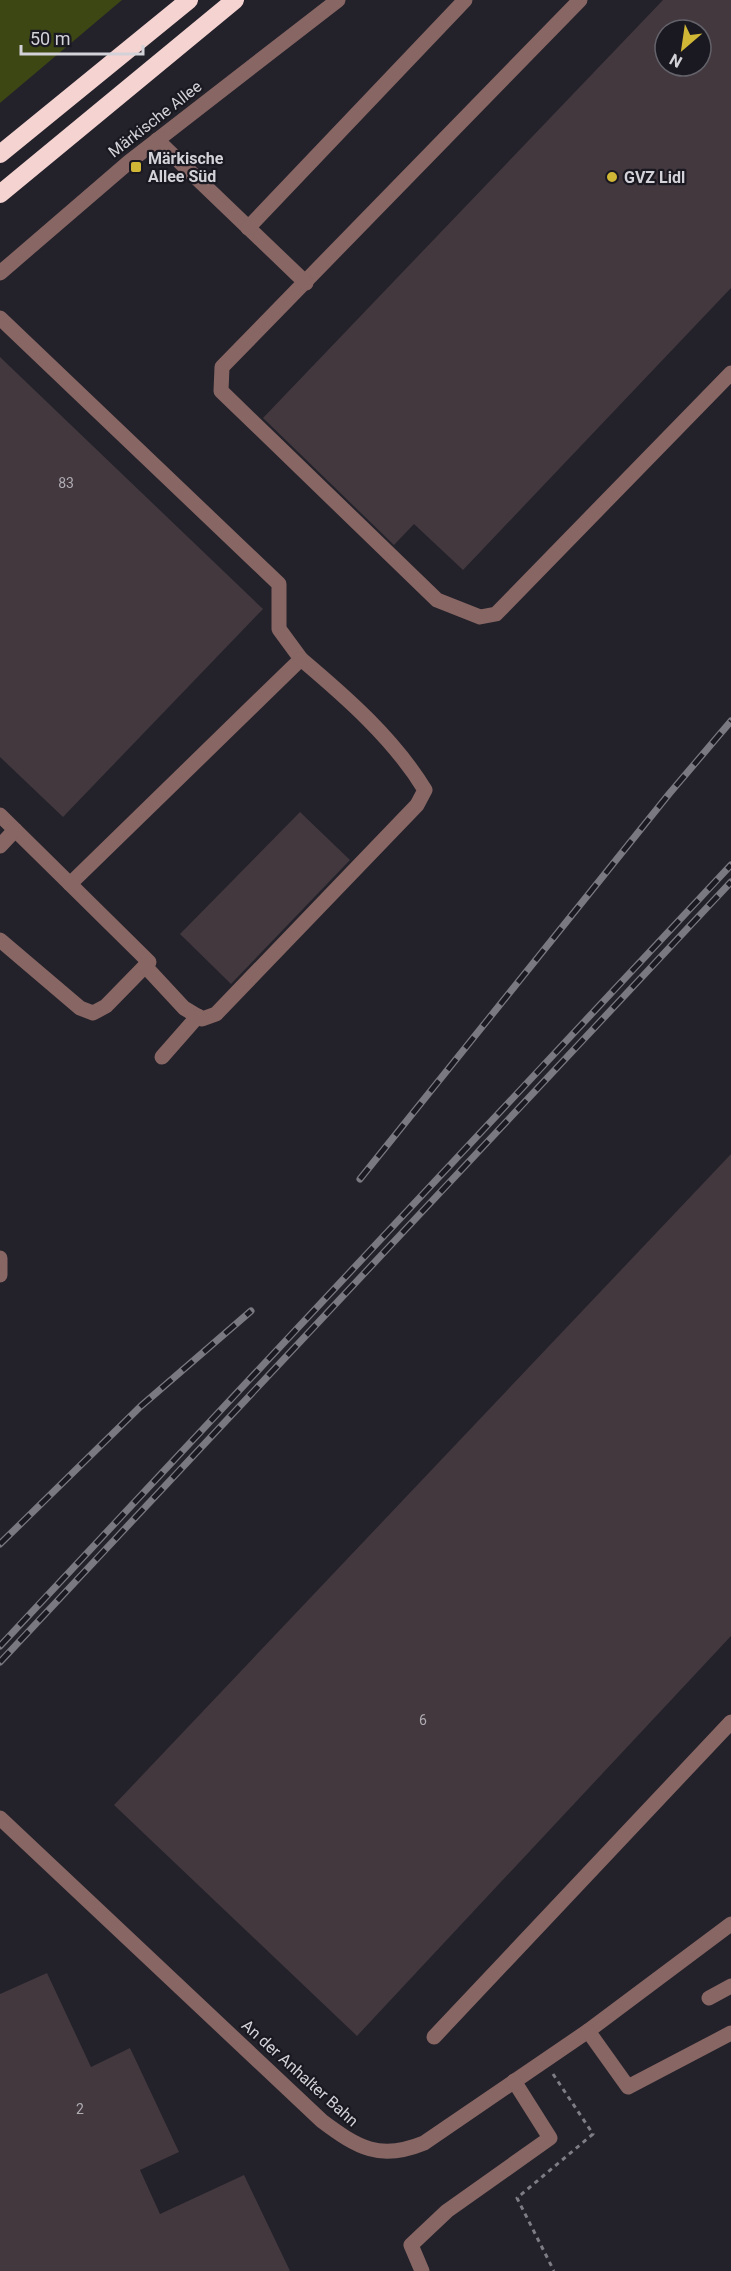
<svg xmlns="http://www.w3.org/2000/svg" width="731" height="2271" viewBox="0 0 731 2271" font-family="Roboto,sans-serif">
<style>
.grass{fill:#3c4714}
.building{fill:#42383e;fill-rule:evenodd}
.lines{fill:none;stroke-linecap:round;stroke-linejoin:round}
.path{stroke:#7e7c84;stroke-width:3;stroke-dasharray:4.5 4.5;stroke-linecap:butt}
.minor{stroke:#876664;stroke-width:15}
.highway{stroke:#f5d3d1;stroke-width:18}
.rail-casing{stroke:#7a7880;stroke-width:7}
.rail{stroke:#1a1820;stroke-width:4.5;stroke-dasharray:14;stroke-linecap:butt}
.poi-dot{fill:#d1b736;stroke:#1a1820;stroke-width:2}
.labels{text-anchor:middle;dominant-baseline:central;stroke-width:4.5;stroke-linejoin:round;paint-order:stroke}
.number-label{font-size:14px;fill:#afacb2}
.street-label{font-size:16px;fill:#d3d2d8;stroke:#1a1820}
.poi-label{font-size:16px;font-weight:bold;fill:#d3d2d8;stroke:#1a1820;text-anchor:start}
</style>
<rect width="100%" height="100%" fill="#23212a"/>
<path class="grass" d="M 0,0 L 122,0 L 0,103 Z"/>
<g class="building">
<path d="M 663,0 L 731,0 L 731,288 L 463,570 L 414,524 L 394,545 L 263,418 ZM 665,30 L 701,30 L 701,66 L 665,66 Z"/>
<path d="M 0,357 L 263,609 L 63,817 L 0,757 Z"/>
<path d="M 300,812 L 350,860 L 231,984 L 180,934 Z"/>
<path d="M 731,1154 L 731,1636 L 357,2036 L 114,1805 Z"/>
<path d="M 47,1973 L 91,2067 L 130,2048 L 179,2152 L 140,2170 L 160,2214 L 244,2175 L 290,2271 L 0,2271 L 0,1994 Z"/>
</g>
<g class="lines">
<path class="path" d="M 553,2074 L 593,2134 L 517,2198 L 554,2271"/>
<g class="minor">
<path d="M 580,0 L 222,367 L 221,391 L 437,600 L 480,617 L 496,614 L 731,373"/>
<path d="M 157,140 L 306,283"/>
<path d="M 248,228 L 465,0"/>
<path d="M 0,273 L 129,162 L 338,0"/>
<path d="M 0,318 L 279,584 L 279,629 L 301,659 L 70,884 L 0,815"/>
<path d="M 0,846 L 15,830"/>
<path d="M 0,940 L 80,1008 L 93,1013 L 106,1006 L 149,962 L 70,884"/>
<path d="M 145,966 L 184,1008 L 202,1019 L 216,1014 L 417,805 L 425,790 C 394,739 346,697 301,659"/>
<path d="M 162,1057 L 198,1016"/>
<path d="M 0,1258 L 0,1275"/>
<path d="M 0,1818 L 322,2121 C 358,2148 380,2161 424,2143 L 588,2031 L 731,1924"/>
<path d="M 709,1998 L 731,1986"/>
<path d="M 588,2031 L 628,2087 L 731,2033"/>
<path d="M 434,2037 L 731,1722"/>
<path d="M 422,2271 L 411,2245 L 447,2211 L 550,2138 L 514,2081"/>
</g>
<g class="highway">
<path d="M 0,154 L 189,0"/>
<path d="M 0,194 L 235,0"/>
</g>
<g class="rail-casing">
<g id="rail">
<path d="M 360,1179 L 669,794 L 731,721"/>
<path d="M 0,1544 L 141,1406 L 251,1311"/>
<path d="M 0,1646 L 731,865"/>
<path d="M 0,1662 L 731,882"/>
</g>
</g>
<use href="#rail" class="rail"/>
</g>
<g class="poi-dot">
<rect x="130" y="161" width="12" height="12" rx="3"/>
<circle cx="612" cy="177" r="6"/>
</g>
<g class="labels">
<g class="number-label">
<text x="66" y="483">83</text>
<text x="423" y="1720">6</text>
<text x="80" y="2109">2</text>
</g>
<g class="street-label">
<text transform="translate(155 119) rotate(-38)">Märkische Allee</text>
<text transform="translate(300 2073) rotate(42)">An der Anhalter Bahn</text>
</g>
<g class="poi-label">
<text x="148" y="158">Märkische<tspan x="148" dy="18">Allee Süd</tspan></text>
<text x="624" y="177">GVZ Lidl</text>
</g>
</g>
<g transform="translate(683 48) rotate(209)"><circle r="28" fill="#1a1820" stroke="#64626a" stroke-width="1.5"/>
<path d="M0-4.5L10 22L0 15L-10 22Z" fill="#d1b736"/>
<text y="-9" font-size="16" font-weight="bold" text-anchor="middle" fill="#d3d2d8">N</text>
</g>
<path d="M21 45v9h122v-9" fill="none" stroke="#d3d2d8" stroke-width="3"/>
<text x="30" y="45" font-size="18" fill="#d3d2d8" stroke="#1a1820" stroke-width="4.5" paint-order="stroke">50 m</text>
</svg>
